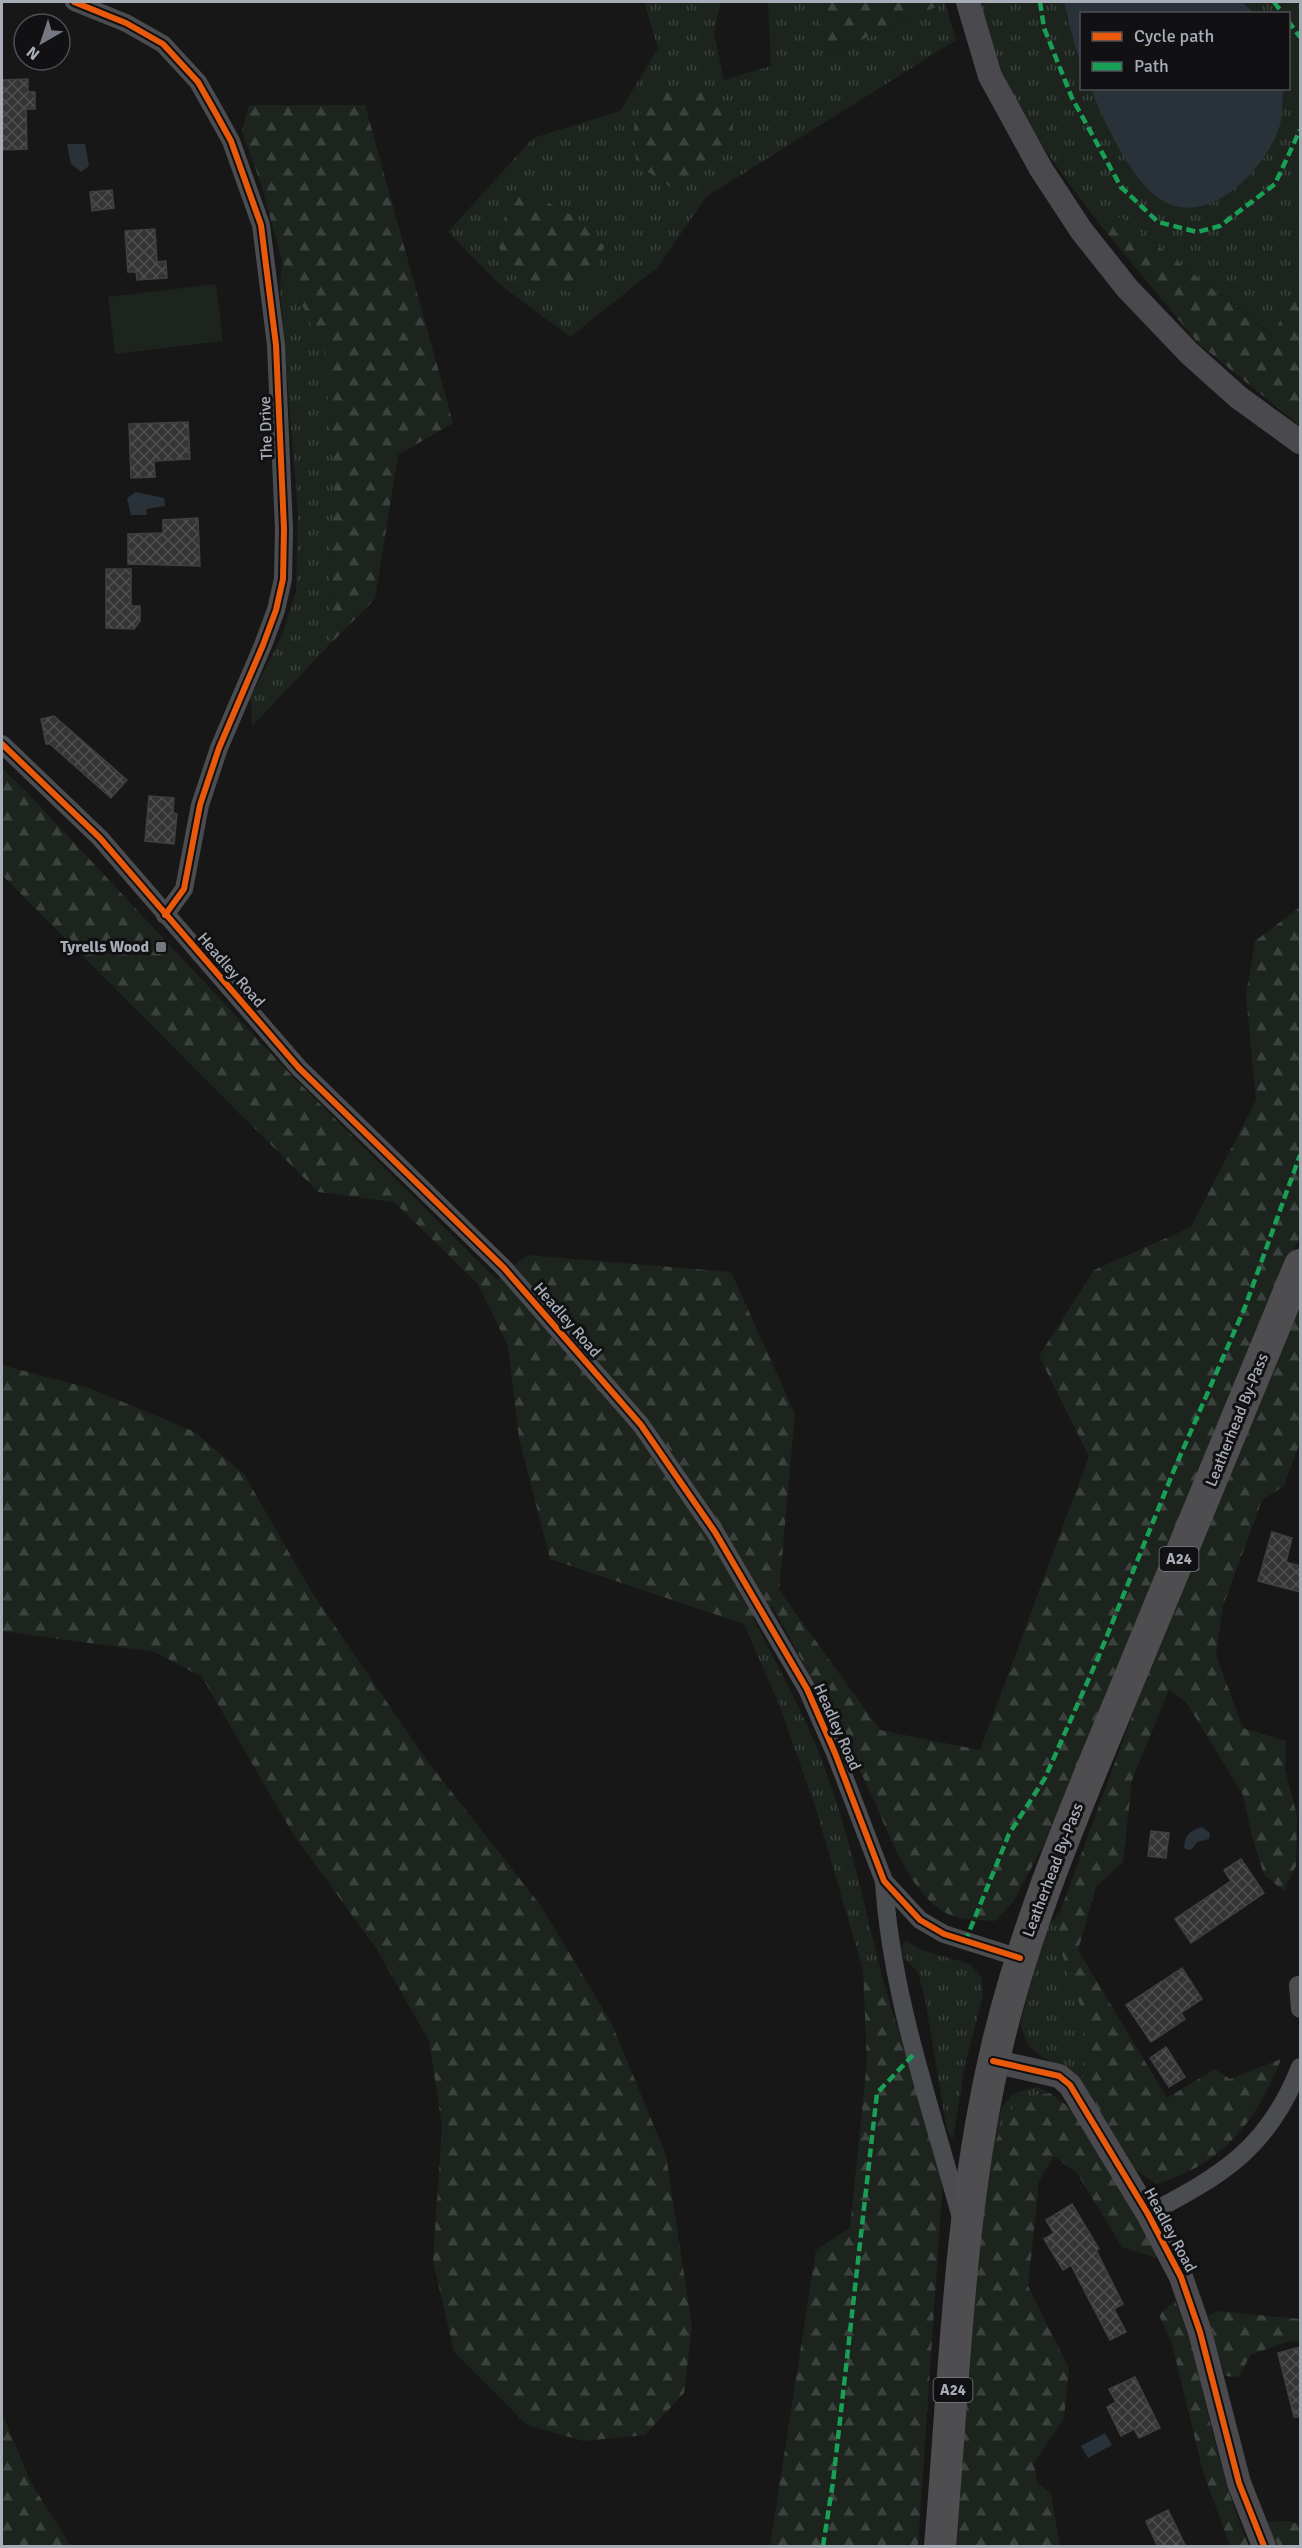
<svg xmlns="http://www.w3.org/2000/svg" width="1302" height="2548" viewBox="0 0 1302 2548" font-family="Signika,sans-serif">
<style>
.grass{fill:url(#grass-tufts)}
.forest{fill:url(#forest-firs)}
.pitch{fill:#1d241e}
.water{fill:#2a3239}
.building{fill:url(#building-cross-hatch);stroke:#3f4043;stroke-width:1.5}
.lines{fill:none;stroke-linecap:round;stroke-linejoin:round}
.street{stroke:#4b4c50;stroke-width:18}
.secondary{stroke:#4a4a4e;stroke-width:24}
.highway{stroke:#4e4e51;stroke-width:32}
.quiet{stroke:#1a9f57;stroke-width:4.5;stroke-dasharray:9 4.5;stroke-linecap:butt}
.cycleway-casing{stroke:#111113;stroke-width:10}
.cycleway{stroke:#e8590c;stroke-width:6}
.poi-dot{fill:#757880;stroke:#111113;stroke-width:2}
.labels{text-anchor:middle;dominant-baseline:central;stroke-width:6;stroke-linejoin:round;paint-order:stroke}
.shield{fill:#111113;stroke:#7b7e86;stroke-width:1.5}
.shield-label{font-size:15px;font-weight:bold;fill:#a8adb8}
.street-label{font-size:16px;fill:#a8adb8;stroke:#111113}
.poi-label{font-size:16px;font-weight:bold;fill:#a8adb8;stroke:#111113;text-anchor:end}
</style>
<defs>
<pattern id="grass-tufts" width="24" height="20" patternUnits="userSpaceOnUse" patternTransform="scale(1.5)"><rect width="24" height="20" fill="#1d241e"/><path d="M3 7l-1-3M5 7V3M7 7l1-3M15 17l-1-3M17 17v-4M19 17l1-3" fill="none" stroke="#3b413d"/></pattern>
<pattern id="forest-firs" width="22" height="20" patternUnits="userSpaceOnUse" patternTransform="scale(1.5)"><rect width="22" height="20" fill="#1d241e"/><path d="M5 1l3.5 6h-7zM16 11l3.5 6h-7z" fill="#3b413d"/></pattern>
<pattern id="building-cross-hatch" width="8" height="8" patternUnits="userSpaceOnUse" patternTransform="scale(1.5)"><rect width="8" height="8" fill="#353536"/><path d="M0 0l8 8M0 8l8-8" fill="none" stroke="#4f5051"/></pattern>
</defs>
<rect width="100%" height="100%" fill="#171717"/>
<g class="grass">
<path d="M 644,2 L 721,2 L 714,33 L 724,80 L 771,66 L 768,2 L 817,2 L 826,56 L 945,3 L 956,40 L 706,197 L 658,267 L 570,337 L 499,284 L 448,232 L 533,138 L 620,111 L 658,48 Z"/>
<path d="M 979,2 L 1064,2 L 1074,43 L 1081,64 L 1082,88 L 1091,89 L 1120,148 L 1142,183 L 1255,170 L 1280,125 L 1284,89 L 1288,88 L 1288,14 L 1254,13 L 1242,2 L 1300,2 L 1300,292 L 1272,335 L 1121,217 L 1102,227 C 1045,153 1001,94 979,2 Z"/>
<path d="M 282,261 L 325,355 L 334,485 L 330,565 L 331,643 L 252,726 L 251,697 L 282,635 L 296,592 L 298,513 L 280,289 Z"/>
<path d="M 753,1618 C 779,1669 811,1726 829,1780 C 852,1845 866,1913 883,1980 L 863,1970 L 816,1809 L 780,1707 L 744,1624 Z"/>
<path d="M 1060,1912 L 1058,1943 L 1083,2014 L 1083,2087 L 1064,2068 L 1042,2057 L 1028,2045 L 1020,2024 L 1046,1928 Z"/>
<path d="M 906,1941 L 921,1950 L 970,1964 L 981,1977 L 983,1996 L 965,2065 L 953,2139 L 947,2130 L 925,1999 L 918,1972 L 904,1958 L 901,1947 Z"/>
<path d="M 1037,2087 L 1050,2093 L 1029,2097 L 992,2148 L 1002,2107 L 1014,2093 Z"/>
</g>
<g class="forest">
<path d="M 817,2 L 945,2 L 945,3 L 825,56 Z"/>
<path d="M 704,85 L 732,108 L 733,132 L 710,164 L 672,188 L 636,164 L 634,125 L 652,93 Z"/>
<path d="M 249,105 L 365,105 L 453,423 L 398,455 L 375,599 L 331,643 L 330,565 L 334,485 L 325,355 L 282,261 L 261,184 L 242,131 Z"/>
<path d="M 519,187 L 577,218 L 604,246 L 597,273 L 570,292 L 521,280 L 494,241 Z"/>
<path d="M 1121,217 L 1271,335 L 1300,292 L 1300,426 L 1198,343 L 1102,227 Z"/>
<path d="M 2,769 L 22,787 L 293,1077 L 497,1280 L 527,1255 L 731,1272 L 795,1414 L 779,1590 L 880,1730 L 980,1750 L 1089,1456 L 1039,1356 L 1094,1270 L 1191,1227 L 1256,1100 L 1246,995 L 1255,941 L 1300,907 L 1300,1236 L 1044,1844 L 1013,1902 L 995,1921 C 977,1920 953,1920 938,1908 C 902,1881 884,1818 864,1779 C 835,1720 803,1663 772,1606 L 744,1624 L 550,1559 L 519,1438 L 508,1346 L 478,1284 L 394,1202 L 318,1192 L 2,875 Z"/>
<path d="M 1300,1307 L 1300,1442 L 1284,1486 L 1262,1500 L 1223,1606 L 1216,1655 L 1243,1728 L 1286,1741 L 1285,1769 L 1297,1816 L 1296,1866 L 1284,1891 L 1264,1875 L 1253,1839 L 1243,1795 L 1186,1702 L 1169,1690 L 1132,1780 L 1123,1862 L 1096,1887 L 1078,1950 L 1167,2098 L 1215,2069 L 1230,2079 L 1281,2059 C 1257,2121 1222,2165 1156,2184 L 1129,2165 L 1083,2087 L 1083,2014 L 1058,1943 L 1060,1912 L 1149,1670 Z"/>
<path d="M 2,1365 L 89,1388 L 193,1431 L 244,1474 L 311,1591 L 425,1758 L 541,1906 L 611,2022 L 666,2155 L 692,2327 L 684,2393 L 645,2435 L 583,2441 L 527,2425 L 454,2352 L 433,2261 L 442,2126 L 429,2041 L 376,1948 L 293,1834 L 202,1677 L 155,1652 L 2,1631 Z"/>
<path d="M 863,1970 L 883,1980 L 943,2180 L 918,2546 L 770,2546 L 816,2250 L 850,2228 L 867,2061 Z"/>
<path d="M 1050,2093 L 1077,2113 L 1155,2243 L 1156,2258 L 1122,2247 L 1077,2173 L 1054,2156 L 1039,2181 L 1028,2286 L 1069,2368 L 1064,2418 L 1034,2463 L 1037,2482 L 1051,2494 L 1060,2546 L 953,2546 L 987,2158 L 1014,2106 L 1029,2097 Z"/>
<path d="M 1175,2301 C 1189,2332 1197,2368 1205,2402 C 1217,2451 1229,2500 1249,2546 L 1230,2546 L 1203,2472 L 1172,2344 L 1159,2315 Z"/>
<path d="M 1216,2311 L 1300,2319 L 1300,2343 L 1290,2341 L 1250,2355 L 1239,2377 L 1225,2376 L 1208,2316 Z"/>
<path d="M 2,2413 L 31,2483 L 71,2546 L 2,2546 Z"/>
<path d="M 1288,2521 L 1300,2524 L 1300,2546 L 1278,2546 L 1266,2522 Z"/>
</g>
<path class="pitch" d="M 216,284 L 223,341 L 115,354 L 108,297 Z"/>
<g class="water">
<path d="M 1064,2 L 1242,2 L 1254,13 L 1082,14 L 1081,64 L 1074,43 Z"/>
<path d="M 1091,89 L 1284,89 C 1282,100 1283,114 1280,125 C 1266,170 1205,233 1157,197 C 1131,179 1102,118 1091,89 Z"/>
<path d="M 67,144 L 85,144 L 89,166 L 81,172 L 71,164 Z"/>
<path d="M 136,492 L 164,498 L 165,506 L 146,509 L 147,515 L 131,515 L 127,498 Z"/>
<path d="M 1202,1827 L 1210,1833 L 1209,1839 L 1197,1842 L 1192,1849 L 1187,1850 L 1184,1847 C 1185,1834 1191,1830 1202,1827 Z"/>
<path d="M 1105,2433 L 1112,2445 L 1088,2458 L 1081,2446 Z"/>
</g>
<g class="building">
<path d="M 28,79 L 28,92 L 35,92 L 35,109 L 26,109 L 27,149 L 2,150 L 2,80 Z"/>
<path d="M 112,190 L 114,208 L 92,211 L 90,192 Z"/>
<path d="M 155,229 L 157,262 L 166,261 L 167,278 L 137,280 L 136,272 L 128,272 L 125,231 Z"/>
<path d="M 188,422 L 190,459 L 154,461 L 155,477 L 131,478 L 129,424 Z"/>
<path d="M 198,518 L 200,566 L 128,564 L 128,534 L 163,533 L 163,520 Z"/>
<path d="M 106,569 L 131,569 L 131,606 L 140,606 L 140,621 L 134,629 L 106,628 Z"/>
<path d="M 54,716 L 127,780 L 111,798 L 50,744 L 46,744 L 41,719 Z"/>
<path d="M 149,796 L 174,798 L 173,813 L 177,814 L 174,844 L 145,841 Z"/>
<path d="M 1272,1532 L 1292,1538 L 1286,1562 L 1300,1566 L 1300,1592 L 1258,1581 Z"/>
<path d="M 1151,1831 L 1169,1833 L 1166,1858 L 1148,1856 Z"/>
<path d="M 1241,1859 L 1264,1893 L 1191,1943 L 1175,1919 L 1231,1881 L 1224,1870 Z"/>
<path d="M 1182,1968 L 1202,1999 L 1181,2013 L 1185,2019 L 1151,2042 L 1126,2005 Z"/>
<path d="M 1166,2047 L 1185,2077 L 1169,2087 L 1150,2058 Z"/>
<path d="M 1072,2204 L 1099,2249 L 1096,2250 L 1123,2304 L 1114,2309 L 1126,2332 L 1110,2340 L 1071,2265 L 1063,2270 L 1044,2239 L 1054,2233 L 1046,2220 Z"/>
<path d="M 1300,2347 L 1300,2417 L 1294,2417 L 1278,2353 Z"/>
<path d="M 1135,2377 L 1160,2428 L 1139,2438 L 1134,2429 L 1121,2436 L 1107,2407 L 1116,2402 L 1109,2389 Z"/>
<path d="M 1168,2510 L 1186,2547 L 1158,2547 L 1146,2521 Z"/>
</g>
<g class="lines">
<g class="street">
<path d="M 74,2 L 126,23 L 163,44 L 198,82 L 215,112 L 231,141 L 261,225 L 276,345 L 284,529 L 283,579 L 276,610 L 263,645 L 219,748 L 200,805 L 184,889 L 165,915"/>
<path d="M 2,744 L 100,838 L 299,1068 L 504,1268 L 641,1425 L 715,1532 L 807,1689 L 835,1753 L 884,1881 L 920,1920 L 944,1934 L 1020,1958"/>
<path d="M 884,1881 C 891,1996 931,2107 961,2218"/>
<path d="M 1298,1985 L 1300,2009"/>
<path d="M 1148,2214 C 1222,2175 1268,2149 1300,2067"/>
</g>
<g class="secondary">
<path d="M 968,2 L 990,76 L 1041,169 L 1081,230 L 1127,288 L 1189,353 L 1238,397 L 1300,442"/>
<path d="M 993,2061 L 1059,2076 L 1070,2085 L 1148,2214 L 1181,2277 L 1200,2332 L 1239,2483 L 1264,2546"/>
</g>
<path class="highway" d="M 940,2546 C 954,2385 958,2222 993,2064 C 1022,1930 1078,1803 1130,1677 C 1187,1540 1244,1403 1300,1265"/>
<g class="quiet">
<path d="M 1040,2 L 1044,28 L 1072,98 L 1121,187 L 1158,222 L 1197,232 L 1220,226 L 1275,184 L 1300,130"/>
<path d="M 1274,2 L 1283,14"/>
<path d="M 1288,21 L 1300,37"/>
<path d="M 965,1942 L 1009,1834 L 1045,1778 L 1098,1658 L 1174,1470 L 1245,1307 L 1300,1155"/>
<path d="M 823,2546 L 833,2482 L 877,2093 L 914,2054"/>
</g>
<g class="cycleway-casing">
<g id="cycleway">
<path d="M 74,2 L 126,23 L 163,44 L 198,82 L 215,112 L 231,141 L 261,225 L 276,345 L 284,529 L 283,579 L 276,610 L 263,645 L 219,748 L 200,805 L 184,889 L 165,915"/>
<path d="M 2,744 L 100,838 L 299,1068 L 504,1268 L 641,1425 L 715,1532 L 807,1689 L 835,1753 L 884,1881 L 920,1920 L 944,1934 L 1020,1958"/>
<path d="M 993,2061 L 1059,2076 L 1070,2085 L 1148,2214 L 1181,2277 L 1200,2332 L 1239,2483 L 1264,2546"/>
</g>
</g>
<use href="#cycleway" class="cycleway"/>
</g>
<rect class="poi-dot" x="155" y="941" width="12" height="12" rx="3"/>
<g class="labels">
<g class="shield">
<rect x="1159.5" y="1547" width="39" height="24" rx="4.5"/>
<rect x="933.5" y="2378" width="39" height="24" rx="4.5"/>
</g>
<g class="shield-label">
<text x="1179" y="1559">A24</text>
<text x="953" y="2390">A24</text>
</g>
<g class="street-label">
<text transform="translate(266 428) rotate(-92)">The Drive</text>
<text transform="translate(231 970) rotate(49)">Headley Road</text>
<text transform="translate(567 1320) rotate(49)">Headley Road</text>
<text transform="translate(1237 1420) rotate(-68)">Leatherhead By-Pass</text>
<text transform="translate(837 1727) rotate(66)">Headley Road</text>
<text transform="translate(1053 1870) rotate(-69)">Leatherhead By-Pass</text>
<text transform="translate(1170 2230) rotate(62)">Headley Road</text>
</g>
<g class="poi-label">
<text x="149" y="947">Tyrells Wood</text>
</g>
</g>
<rect width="1302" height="2548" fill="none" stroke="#a8adb8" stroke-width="6"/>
<rect x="1080" y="12" width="210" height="78" fill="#111113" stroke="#4d4f55" stroke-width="1.5"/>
<rect x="1092" y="32" width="30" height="9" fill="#e8590c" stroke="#4d4f55" stroke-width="1.5"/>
<text x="1134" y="42" font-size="18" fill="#a8adb8">Cycle path</text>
<rect x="1092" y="62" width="30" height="9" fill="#1a9f57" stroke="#4d4f55" stroke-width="1.5"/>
<text x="1134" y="72" font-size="18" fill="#a8adb8">Path</text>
<g transform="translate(42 42) rotate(219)"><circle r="28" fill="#111113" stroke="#4d4f55" stroke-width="1.5"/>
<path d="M0-4.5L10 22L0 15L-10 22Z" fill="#757880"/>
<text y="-9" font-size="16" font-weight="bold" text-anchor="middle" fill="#a8adb8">N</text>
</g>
</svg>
